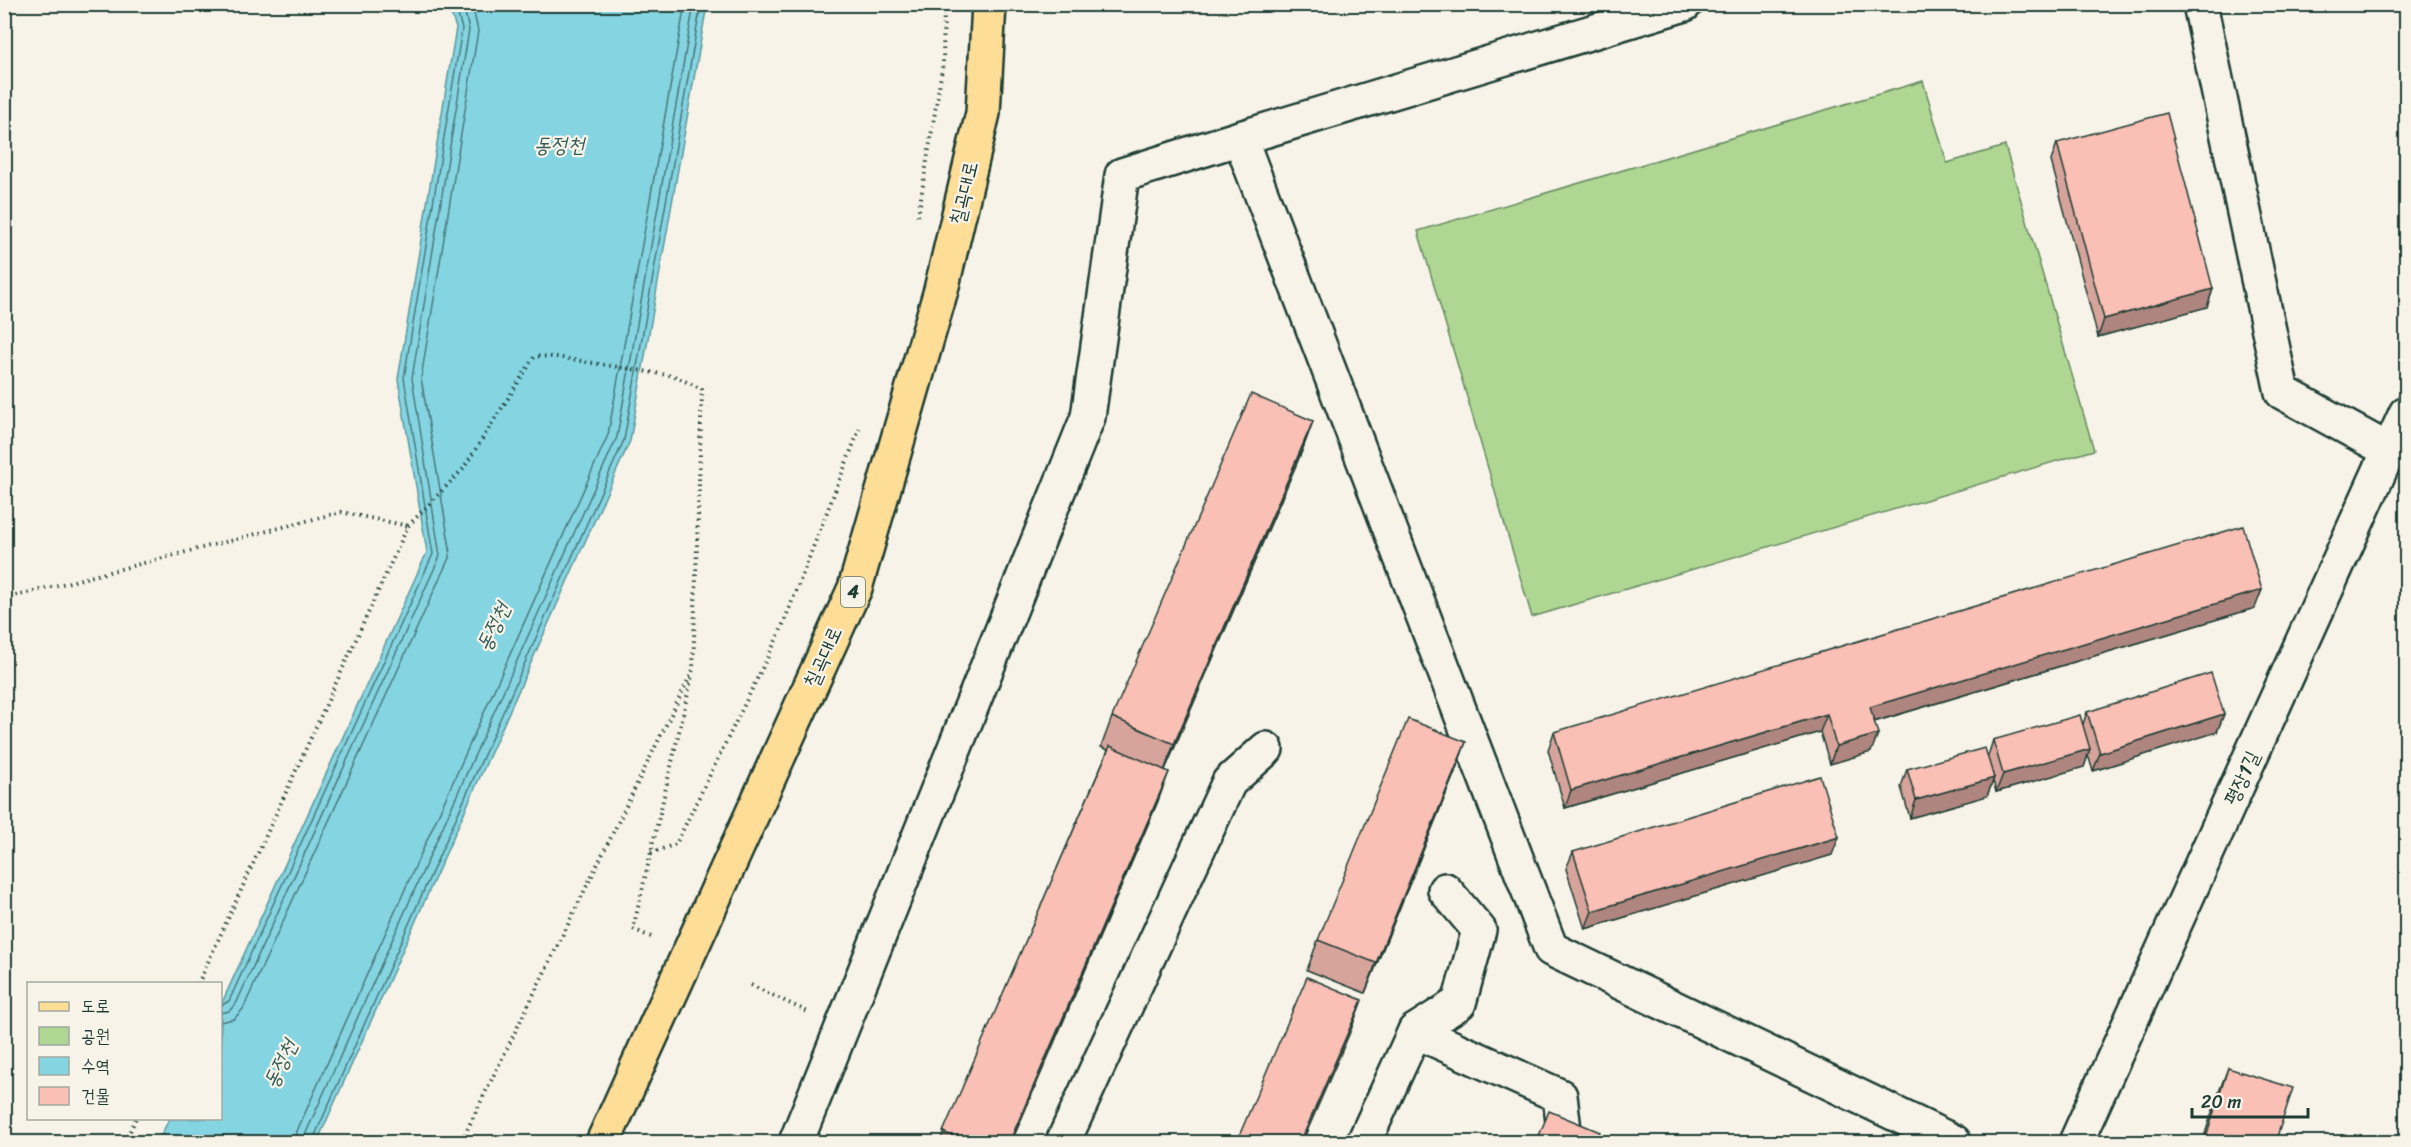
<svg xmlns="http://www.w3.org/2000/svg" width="2411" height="1147" viewBox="0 0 2411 1147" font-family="Sriracha,'Poor Story',sans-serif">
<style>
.green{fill:#afd692;stroke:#678a63;stroke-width:1.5}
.water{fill:#85d4e2;stroke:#5c989c;stroke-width:1.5}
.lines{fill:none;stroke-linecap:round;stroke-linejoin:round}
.shore{stroke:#48797a;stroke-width:1.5}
.minor-casing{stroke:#1f3d34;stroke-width:38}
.major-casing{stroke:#1f3d34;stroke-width:38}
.path{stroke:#1f3d34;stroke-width:4;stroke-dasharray:1.5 4.5;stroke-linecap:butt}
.minor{stroke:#f7f3e8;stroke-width:33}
.major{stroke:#fedd96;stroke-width:33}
.wall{fill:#d7a49c;stroke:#1f3d34;stroke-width:1.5}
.shaded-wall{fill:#af867f;stroke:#1f3d34;stroke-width:1.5}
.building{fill:#fabfb5;stroke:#1f3d34;stroke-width:1.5}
.labels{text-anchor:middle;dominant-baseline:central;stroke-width:4.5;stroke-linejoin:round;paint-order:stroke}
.shield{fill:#f7f3e8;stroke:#60746a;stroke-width:1.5}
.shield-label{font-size:18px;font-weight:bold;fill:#1f3d34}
.street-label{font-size:20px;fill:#1f3d34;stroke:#f7f3e8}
.water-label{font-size:21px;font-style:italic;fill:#335b57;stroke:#f7f3e8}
</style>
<rect width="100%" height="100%" fill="#f7f3e8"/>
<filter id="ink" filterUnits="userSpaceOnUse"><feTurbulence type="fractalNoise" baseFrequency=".0167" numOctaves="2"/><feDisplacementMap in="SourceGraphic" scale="12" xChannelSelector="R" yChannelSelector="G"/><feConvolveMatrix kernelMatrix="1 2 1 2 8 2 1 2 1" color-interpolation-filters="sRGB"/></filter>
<g filter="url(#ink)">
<path class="green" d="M 1923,81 L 1947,163 L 2005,146 L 2094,450 L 1532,617 L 1418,231 Z"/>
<path class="water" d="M 448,5 L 707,5 L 630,441 L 317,1142 L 158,1142 L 169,1119 L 220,1118 L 221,1005 L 427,552 L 398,379 L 456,28 Z"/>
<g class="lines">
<g class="shore">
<path d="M 220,1006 L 229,1001 L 433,554 L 404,378 L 462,29 L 455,4"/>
<path d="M 220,1013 L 229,1011 L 236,1004 L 440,556 L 412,378 L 469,30 L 463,4"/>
<path d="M 220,1022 L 234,1019 L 243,1009 L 449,558 L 450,548 L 421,378 L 478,31 L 472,4"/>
<path d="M 295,1142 L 297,1131 L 608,435 L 685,4"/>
<path d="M 304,1142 L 305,1135 L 617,437 L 694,4"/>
<path d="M 312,1142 L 624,440 L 701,4"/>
</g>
<g class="minor-casing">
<g id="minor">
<path d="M 2200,4 L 2282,392 L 2390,451"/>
<path d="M 1240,138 L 1685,4"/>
<path d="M 1415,1031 L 1459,1003 L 1479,930 L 1445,890"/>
<path d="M 796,1142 L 1088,417 L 1122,175 L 1240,138 L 1551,949 L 1954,1142"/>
<path d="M 1063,1142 L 1229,782 L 1266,749"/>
<path d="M 1364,1142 L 1415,1031 L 1560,1096 L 1564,1130"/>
<path d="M 2076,1142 L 2406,413"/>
</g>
</g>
<g class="major-casing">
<path id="major" d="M 603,1142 L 855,588 L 941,290 L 983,113 L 989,4"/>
</g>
<g class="path">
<path d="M 918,216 L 943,63 L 944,4"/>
<path d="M 4,599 L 341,512 L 408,526"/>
<path d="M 651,853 L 676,844 L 780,632 L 861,425"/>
<path d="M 651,937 L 633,929 L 692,676"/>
<path d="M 198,984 L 408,526 L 463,469 L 535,356 L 556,357 L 674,376 L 702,389 L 693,670 L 461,1142"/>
<path d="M 751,985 L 810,1013"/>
<path d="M 125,1142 L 136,1118"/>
</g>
<use href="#minor" class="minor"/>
<use href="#major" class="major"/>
</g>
<g class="wall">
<path d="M 2057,143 L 2213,289 L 2207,307 L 2098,337 L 2051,161 Z"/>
<path d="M 1313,421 L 1302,451 L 1165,770 L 1158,801 L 1011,1143 L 939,1143 L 1108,750 L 1101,747 L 1112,717 Z"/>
<path d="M 2255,608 L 1874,722 L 1871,752 L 1830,764 L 1820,732 L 1565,808 L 1548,750 L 1554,732 Z"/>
<path d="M 2087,712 L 2224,714 L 2217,732 L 2093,771 L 2088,755 L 2084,767 L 1996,792 L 1993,781 L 1987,796 L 1910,818 L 1901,787 L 1907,769 L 1988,756 L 1993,740 L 2083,724 Z"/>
<path d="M 1455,772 L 1365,993 L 1307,970 L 1318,940 Z"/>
<path d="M 1573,852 L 1832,855 L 1585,929 L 1566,869 Z"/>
<path d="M 2228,1068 L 2275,1143 L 2202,1143 L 2217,1097 Z"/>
</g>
<g class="shaded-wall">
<path d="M 2213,289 L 2207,307 L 2098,337 L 2104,319 Z"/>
<path d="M 1313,421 L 1302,451 L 1163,774 L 1174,744 Z"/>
<path d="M 2262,590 L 2255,608 L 1863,725 L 1870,707 Z"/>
<path d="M 1827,714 L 1820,732 L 1565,808 L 1571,790 Z"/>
<path d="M 2224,714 L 2217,732 L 2093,771 L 2100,753 Z"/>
<path d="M 1878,734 L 1871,752 L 1830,764 L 1836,746 Z"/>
<path d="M 1466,742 L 1455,772 L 1365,993 L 1376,963 Z"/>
<path d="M 2090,749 L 2084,767 L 1996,792 L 2003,774 Z"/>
<path d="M 1169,772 L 1158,801 L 1011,1143 L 1009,1143 Z"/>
<path d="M 1994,778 L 1987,796 L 1910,818 L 1916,800 Z"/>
<path d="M 1839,837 L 1832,855 L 1585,929 L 1592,911 Z"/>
<path d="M 1362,1000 L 1351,1030 L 1302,1143 L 1300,1143 Z"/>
</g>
<g class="building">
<path d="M 2167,113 L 2213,289 L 2104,319 L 2057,143 Z"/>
<path d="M 1251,394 L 1313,421 L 1174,744 L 1112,717 Z"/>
<path d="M 2243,526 L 2262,590 L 1870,707 L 1878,734 L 1836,746 L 1827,714 L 1571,790 L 1554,732 Z"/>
<path d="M 2211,673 L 2224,714 L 2100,753 L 2087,712 Z"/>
<path d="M 2080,715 L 2090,749 L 2003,774 L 1993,740 Z"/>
<path d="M 1408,719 L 1466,742 L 1376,963 L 1318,940 Z"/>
<path d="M 1110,746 L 1169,772 L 1009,1143 L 968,1143 L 943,1132 Z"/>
<path d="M 1985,748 L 1994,778 L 1916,800 L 1907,769 Z"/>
<path d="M 1820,776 L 1839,837 L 1592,911 L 1573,852 Z"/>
<path d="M 1307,977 L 1362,1000 L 1300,1143 L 1236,1143 Z"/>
<path d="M 2228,1068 L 2293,1088 L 2275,1143 L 2204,1143 Z"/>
<path d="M 1549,1111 L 1600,1132 L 1596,1143 L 1536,1143 Z"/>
</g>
</g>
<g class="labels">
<rect class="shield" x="841" y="577" width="24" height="30" rx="4.5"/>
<g class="shield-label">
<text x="853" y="592">4</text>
</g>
<g class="street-label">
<text transform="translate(964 193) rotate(-77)">칠곡대로</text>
<text transform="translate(823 657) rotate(-66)">칠곡대로</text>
<text transform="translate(2242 778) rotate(-65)">평장1길</text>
</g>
<g class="water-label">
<text x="559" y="145">동정천</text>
<text transform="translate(493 627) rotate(-64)">동정천</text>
<text transform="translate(280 1064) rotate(-64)">동정천</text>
</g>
</g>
<rect width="2411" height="1147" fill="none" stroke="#f7f3e8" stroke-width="24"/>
<rect x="12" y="12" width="2387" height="1123" fill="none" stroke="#1f3d34" stroke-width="2" filter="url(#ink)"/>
<rect x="27" y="982" width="195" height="138" fill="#f7f3e8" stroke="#a1aaa0" stroke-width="1.5"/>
<rect x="39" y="1002" width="30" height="9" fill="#fedd96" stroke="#a1aaa0" stroke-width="1.5"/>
<text x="81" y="1012" font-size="18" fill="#1f3d34">도로</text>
<rect x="39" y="1027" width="30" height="18" fill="#afd692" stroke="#a1aaa0" stroke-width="1.5"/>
<text x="81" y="1042" font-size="18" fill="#1f3d34">공원</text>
<rect x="39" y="1057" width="30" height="18" fill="#85d4e2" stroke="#a1aaa0" stroke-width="1.5"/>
<text x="81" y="1072" font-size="18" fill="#1f3d34">수역</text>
<rect x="39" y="1087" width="30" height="18" fill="#fabfb5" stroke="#a1aaa0" stroke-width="1.5"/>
<text x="81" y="1102" font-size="18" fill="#1f3d34">건물</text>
<path d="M2192 1108v9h116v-9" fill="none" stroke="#1f3d34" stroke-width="3"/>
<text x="2201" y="1108" font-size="18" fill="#1f3d34" stroke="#f7f3e8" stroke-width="4.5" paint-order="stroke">20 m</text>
</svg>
